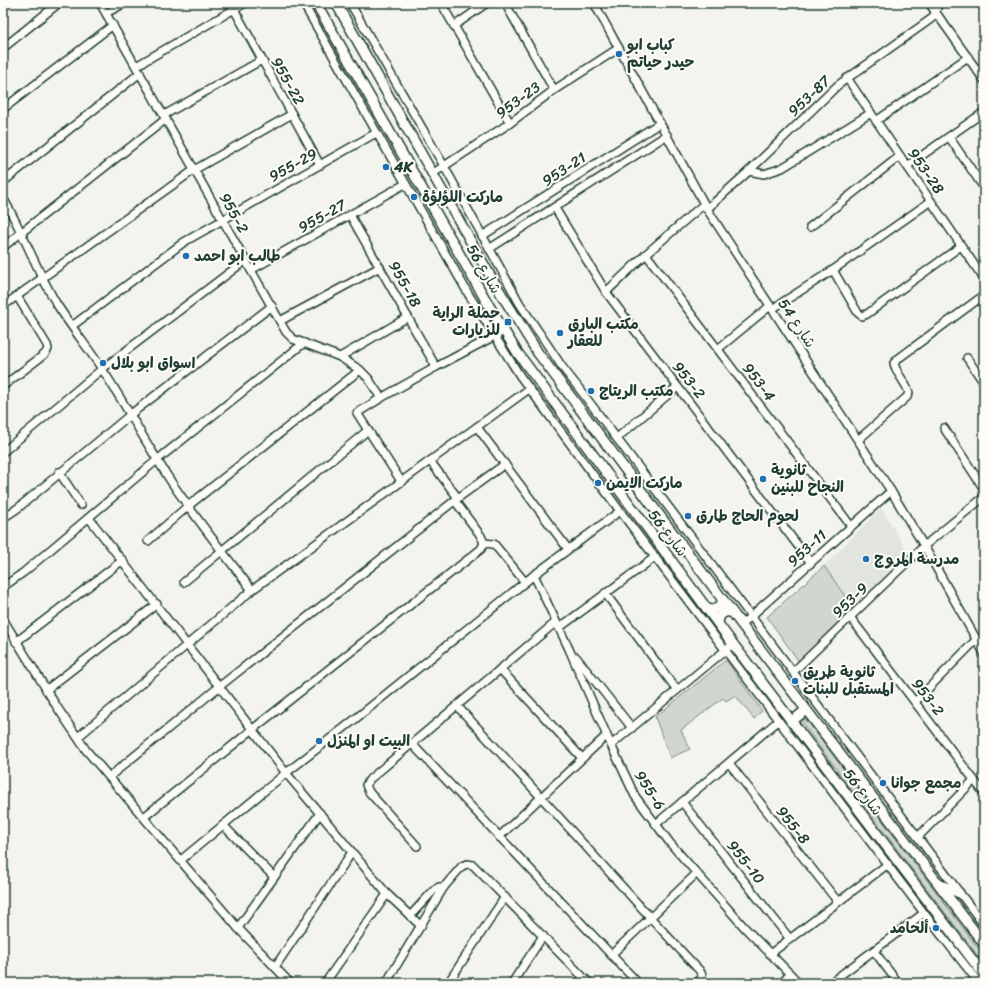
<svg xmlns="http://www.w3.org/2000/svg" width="987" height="986" viewBox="0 0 987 986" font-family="Sriracha,'Playpen Sans Arabic',sans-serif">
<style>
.built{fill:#e2e5df}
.green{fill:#d1d6d1;stroke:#788a82}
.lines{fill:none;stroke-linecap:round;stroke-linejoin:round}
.minor-casing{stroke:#1f3d34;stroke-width:10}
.tertiary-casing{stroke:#1f3d34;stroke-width:12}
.minor{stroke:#fdfcf7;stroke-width:7}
.tertiary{stroke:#fdfcf7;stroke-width:9}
.poi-dot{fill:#1f6fb2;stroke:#fdfcf7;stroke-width:1.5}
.labels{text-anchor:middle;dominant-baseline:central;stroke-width:4;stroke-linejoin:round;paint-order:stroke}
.poi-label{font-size:15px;font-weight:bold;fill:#1f3d34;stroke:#fdfcf7;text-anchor:start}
.street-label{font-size:15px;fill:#1f3d34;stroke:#fdfcf7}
</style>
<rect width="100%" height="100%" fill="#f4f4ef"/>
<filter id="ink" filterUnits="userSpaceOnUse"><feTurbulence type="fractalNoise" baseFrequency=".025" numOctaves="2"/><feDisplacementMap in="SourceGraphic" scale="8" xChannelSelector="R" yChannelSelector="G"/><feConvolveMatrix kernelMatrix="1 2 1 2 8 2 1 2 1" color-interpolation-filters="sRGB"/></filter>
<g filter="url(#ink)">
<path class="built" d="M 881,508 L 908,552 L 854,609 L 824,566 Z"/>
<g class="green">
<path d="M 824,566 L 854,609 L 800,663 L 767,617 Z"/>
<path d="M 726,660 L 762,711 L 754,719 L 735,695 L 726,701 L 723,698 L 681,730 L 690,749 L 670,758 L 655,717 Z"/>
<path d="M 803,718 L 809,723 L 984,956 L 984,964 L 805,727 L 801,719 Z"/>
</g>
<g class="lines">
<g class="minor-casing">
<g id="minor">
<path d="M 100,3 L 286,332 L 293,339 L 340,357 L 360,370 L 368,378 L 381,398"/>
<path d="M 303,3 L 469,295 L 520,376 L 620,511 L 924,913 L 979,983"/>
<path d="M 350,3 L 444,166 L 520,304 L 563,368 L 581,391 L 984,925"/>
<path d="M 441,3 L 510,123"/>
<path d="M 505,3 L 554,90"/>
<path d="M 594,3 L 707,209 L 891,491 L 924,546 L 984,653"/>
<path d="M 929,3 L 984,80"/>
<path d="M 234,9 L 320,165"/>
<path d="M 106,13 L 125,3"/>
<path d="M 454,26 L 487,3"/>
<path d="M 3,48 L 59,3"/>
<path d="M 136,66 L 245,3"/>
<path d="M 847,78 L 984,279"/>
<path d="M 3,109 L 113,25"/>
<path d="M 164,115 L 262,60"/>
<path d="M 876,121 L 968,57"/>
<path d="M 949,137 L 984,188"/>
<path d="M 907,166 L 984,112"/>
<path d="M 749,171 L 764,174 L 782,168 L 871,113"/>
<path d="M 432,174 L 510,123 L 554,90 L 619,48"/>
<path d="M 3,182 L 140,73"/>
<path d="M 3,198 C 23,232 36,269 56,303 C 71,327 89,349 104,372 C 128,409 148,447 172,483 C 197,520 225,555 252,590"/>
<path d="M 555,208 L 606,292 L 811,563"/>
<path d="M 707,209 L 749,171 L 838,85 L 931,19 L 934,15 L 939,3"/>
<path d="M 350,215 L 436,367"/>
<path d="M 810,227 L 900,156"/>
<path d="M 482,236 L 660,123"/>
<path d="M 3,247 L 166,119"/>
<path d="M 489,249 L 667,135"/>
<path d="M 646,254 L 851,526"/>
<path d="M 251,270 L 405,184"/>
<path d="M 833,270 L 858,313 L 862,316 L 867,314 L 961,246"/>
<path d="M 606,292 L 646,254 L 704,204"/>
<path d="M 3,306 L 194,170 L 292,114"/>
<path d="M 772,309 L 833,270 L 931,201"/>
<path d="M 280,321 L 380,267"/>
<path d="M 72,326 L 184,242 L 376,133"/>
<path d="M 718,349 L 770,306"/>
<path d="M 340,357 L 408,317"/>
<path d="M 967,358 L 984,383"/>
<path d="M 3,386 L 45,354 L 48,349 L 47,345 L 17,296"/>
<path d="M 477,427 L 568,549"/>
<path d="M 944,428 L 984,489"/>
<path d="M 617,438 L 677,387"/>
<path d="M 858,440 L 907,397 L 909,393 C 906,382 896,374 894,363 L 899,358 L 984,295"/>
<path d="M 3,452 L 102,369 L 246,260"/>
<path d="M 430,461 L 458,498"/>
<path d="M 59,472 L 81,505"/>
<path d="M 401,481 L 357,413 L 381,398 L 436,367 L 504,331"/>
<path d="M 455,501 L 481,536 L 484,543"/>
<path d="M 3,518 L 18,508 L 131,414 L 272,306"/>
<path d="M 89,518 L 286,773 L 387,894 L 421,926"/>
<path d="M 148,541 L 188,506 L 360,370"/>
<path d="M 484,543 L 494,544 L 525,582"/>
<path d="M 534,575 L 569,649 L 611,745 L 635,796 L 670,843 L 745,928 L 799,983"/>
<path d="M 184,582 L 367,431"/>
<path d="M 3,587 L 24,572 L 157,460 L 304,343"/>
<path d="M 605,593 L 677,690"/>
<path d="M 850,617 L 984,793"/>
<path d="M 3,619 L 57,707 L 86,750 L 238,928 L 290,983"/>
<path d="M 741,625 L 891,491"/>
<path d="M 559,628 L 655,557"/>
<path d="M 16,642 L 123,560"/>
<path d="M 576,657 L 632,728"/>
<path d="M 500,669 L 582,758"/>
<path d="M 793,672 L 924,546 L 984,497"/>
<path d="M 46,690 L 157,604"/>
<path d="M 915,702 L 976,640"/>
<path d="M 457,706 C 539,793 618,884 700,971 L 702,975 L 701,979 L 697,983"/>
<path d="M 78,737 L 252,590 L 529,389"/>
<path d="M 412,744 L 637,982"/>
<path d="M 611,745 L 728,648"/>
<path d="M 729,763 L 838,902"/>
<path d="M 109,777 L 220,686 L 458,498 L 505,464"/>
<path d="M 682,802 L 790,939"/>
<path d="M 144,817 L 253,729 L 481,549 L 484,543"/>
<path d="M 656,824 L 778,721"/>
<path d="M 223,825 L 274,877"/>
<path d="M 499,837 L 606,736"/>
<path d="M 918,837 L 974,780"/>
<path d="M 417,846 L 369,792 L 366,785 L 370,779 L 556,622"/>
<path d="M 181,860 L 286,773 L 349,724 L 534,575 L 620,511"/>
<path d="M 410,916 L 434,890 L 439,887 L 444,887"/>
<path d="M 238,928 L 320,813"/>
<path d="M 874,951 L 898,983"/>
<path d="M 770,954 L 888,864"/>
<path d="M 611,955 L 697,873"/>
<path d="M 275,967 L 352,852"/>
<path d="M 325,983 L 387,894"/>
<path d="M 386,983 L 444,887 L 462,866 L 467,864 L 473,865 L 583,977 L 590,983"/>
<path d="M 448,983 L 505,897"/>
<path d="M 512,983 L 543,936"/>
<path d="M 782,983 L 790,974"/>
<path d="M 830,983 L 924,913"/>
</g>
</g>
<g class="tertiary-casing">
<g id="tertiary">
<path d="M 316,3 L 492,311 L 517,352 L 733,644 L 984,975"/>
<path d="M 336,3 L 492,279 L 538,353 L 723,600 L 984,944"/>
<path d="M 708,610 C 716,610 720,607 723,600"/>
<path d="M 718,623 C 719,614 723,611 732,612"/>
<path d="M 791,722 L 806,710"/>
<path d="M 939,884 L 959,893"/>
</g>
</g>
<use href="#minor" class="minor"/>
<use href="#tertiary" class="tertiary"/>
</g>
</g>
<g class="poi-dot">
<circle cx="619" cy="54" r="4"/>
<circle cx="386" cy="167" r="4"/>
<circle cx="414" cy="197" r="4"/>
<circle cx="186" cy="256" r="4"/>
<rect x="504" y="318" width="8" height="8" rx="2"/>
<circle cx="560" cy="333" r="4"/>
<circle cx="103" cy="363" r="4"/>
<circle cx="591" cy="391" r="4"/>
<circle cx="763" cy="479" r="4"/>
<circle cx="598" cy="483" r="4"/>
<circle cx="688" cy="516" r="4"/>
<circle cx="866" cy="559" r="4"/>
<circle cx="795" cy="681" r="4"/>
<circle cx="319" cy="741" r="4"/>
<circle cx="883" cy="783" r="4"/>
<circle cx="936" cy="928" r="4"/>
</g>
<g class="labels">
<g class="poi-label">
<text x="627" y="45">كباب ابو<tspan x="627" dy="17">حيدر حياتم</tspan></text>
<text x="394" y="167">4K</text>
<text x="422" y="197">ماركت اللؤلؤة</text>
<text x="194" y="256">طالب ابو احمد</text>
<text x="500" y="313" text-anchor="end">حملة الراية<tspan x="500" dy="17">للزيارات</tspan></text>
<text x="568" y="324">مكتب البارق<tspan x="568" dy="17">للعقار</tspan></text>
<text x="111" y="363">اسواق ابو بلال</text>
<text x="599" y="391">مكتب الريتاج</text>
<text x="771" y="470">ثانوية<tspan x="771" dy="17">النجاح للبنين</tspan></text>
<text x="606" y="483">ماركت الايمن</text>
<text x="696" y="516">لحوم الحاج طارق</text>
<text x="874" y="559">مدرسة المروج</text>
<text x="803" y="672">ثانوية طريق<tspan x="803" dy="17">المستقبل للبنات</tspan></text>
<text x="327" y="741">البيت او المنزل</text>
<text x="891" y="783">مجمع جوانا</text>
<text x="928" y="928" text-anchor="end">ألحامد</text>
</g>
<g class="street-label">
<text transform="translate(288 81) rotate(61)">955-22</text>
<text transform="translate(809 96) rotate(-43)">953-87</text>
<text transform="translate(518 100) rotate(-36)">953-23</text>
<text transform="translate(293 165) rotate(-29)">955-29</text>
<text transform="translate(564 169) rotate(-33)">953-21</text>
<text transform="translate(926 171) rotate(56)">953-28</text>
<text transform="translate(234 213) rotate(61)">955-2</text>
<text transform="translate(322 216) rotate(-29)">955-27</text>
<text transform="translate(484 269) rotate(60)">شارع 56</text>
<text transform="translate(405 284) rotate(61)">955-18</text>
<text transform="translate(797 323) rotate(57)">شارع 54</text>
<text transform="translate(689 380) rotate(52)">953-2</text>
<text transform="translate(759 382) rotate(53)">953-4</text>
<text transform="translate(668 533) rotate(53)">شارع 56</text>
<text transform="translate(807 548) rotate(-42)">953-11</text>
<text transform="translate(850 600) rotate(-44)">953-9</text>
<text transform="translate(928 697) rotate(53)">953-2</text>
<text transform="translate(650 790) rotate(58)">955-6</text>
<text transform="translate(863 792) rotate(53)">شارع 56</text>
<text transform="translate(793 825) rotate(52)">955-8</text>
<text transform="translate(746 862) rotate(52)">955-10</text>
</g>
</g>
<rect width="987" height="986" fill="none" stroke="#fdfcf7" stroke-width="16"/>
<rect x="8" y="8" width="971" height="970" fill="none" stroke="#1f3d34" stroke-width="1.5" filter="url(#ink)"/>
</svg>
